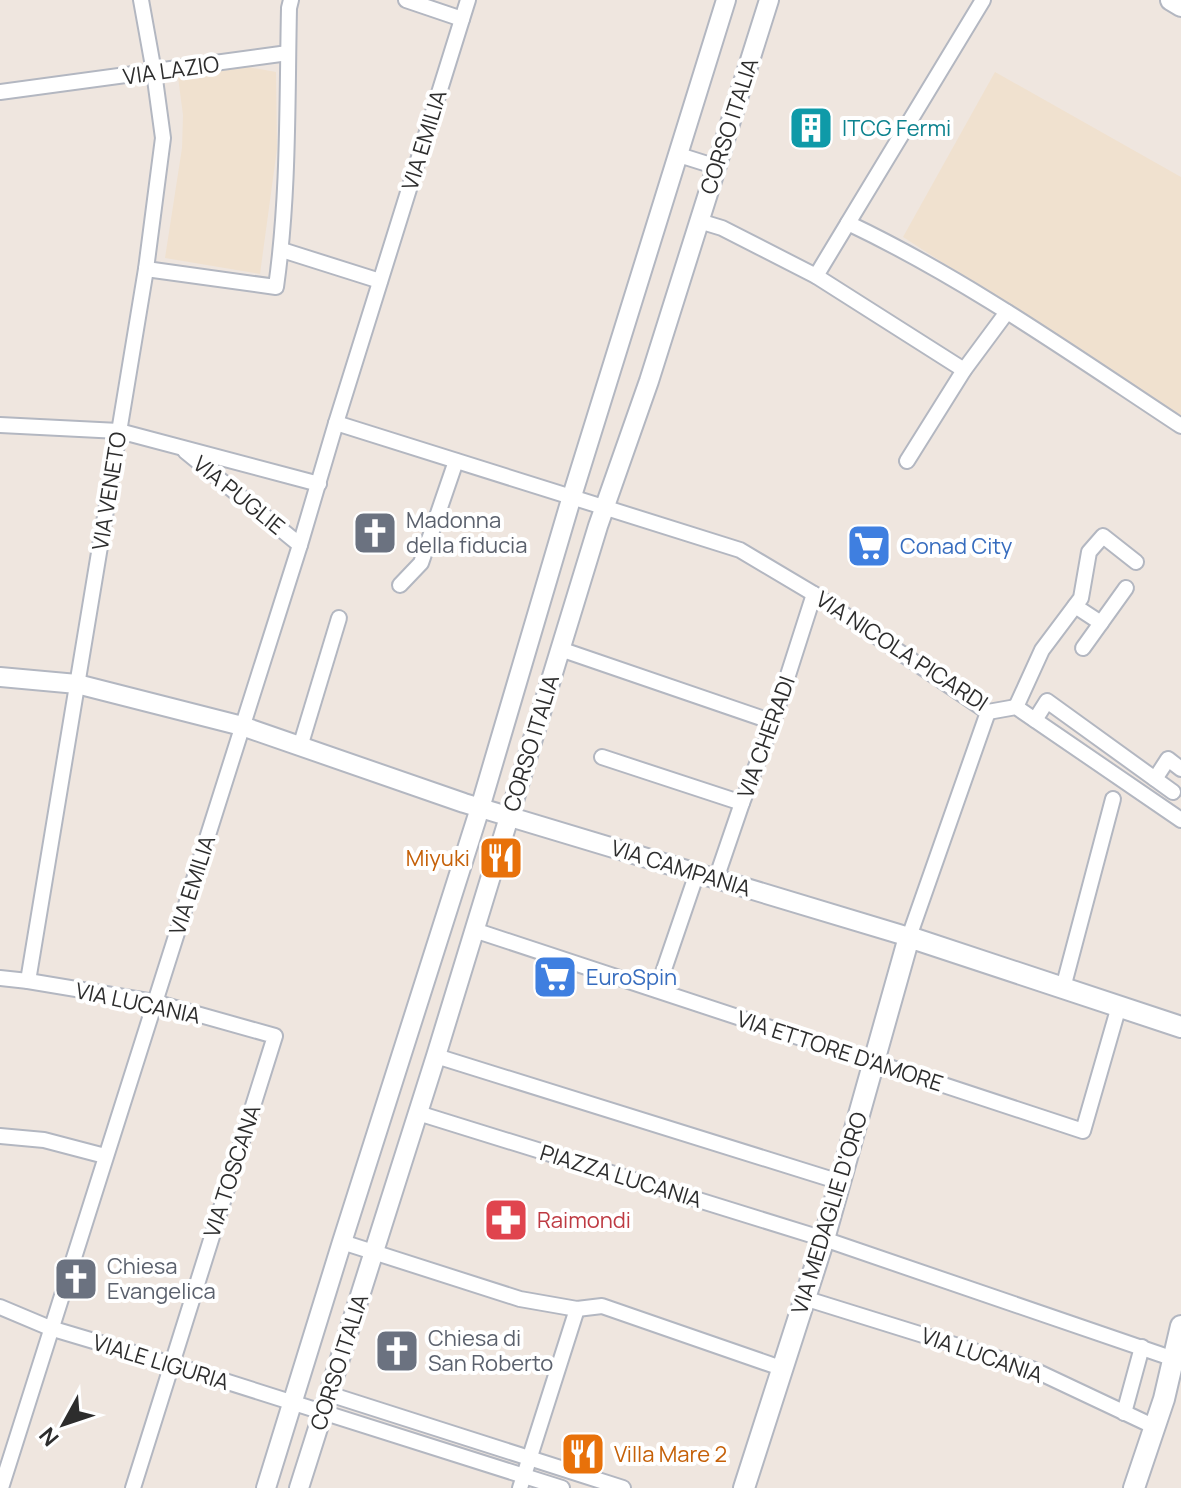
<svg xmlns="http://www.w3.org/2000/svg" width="1181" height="1488" viewBox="0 0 1181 1488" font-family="Manrope,sans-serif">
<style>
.education{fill:#f0e1cf}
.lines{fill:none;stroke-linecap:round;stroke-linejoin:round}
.minor-casing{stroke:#b3b7c1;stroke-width:18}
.tertiary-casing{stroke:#b3b7c1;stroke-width:22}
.secondary-casing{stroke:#b3b7c1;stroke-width:24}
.minor{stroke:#fff;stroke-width:14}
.tertiary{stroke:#fff;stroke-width:18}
.secondary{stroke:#fff;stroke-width:20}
.labels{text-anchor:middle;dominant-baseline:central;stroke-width:8;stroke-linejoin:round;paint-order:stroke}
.street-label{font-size:22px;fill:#2d2d2d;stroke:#fff}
.culture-label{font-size:22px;fill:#0d838f;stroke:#fff;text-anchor:start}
.worship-label{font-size:22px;fill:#5b616d;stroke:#fff;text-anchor:start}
.shop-label{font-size:22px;fill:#366cbe;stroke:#fff;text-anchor:start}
.food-label{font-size:22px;fill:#c56008;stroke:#fff;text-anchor:end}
.health-label{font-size:22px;fill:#be3a42;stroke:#fff;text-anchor:start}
</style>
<rect width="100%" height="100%" fill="#efe6df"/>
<g class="education">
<path d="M 242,66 L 276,72 L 277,149 L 260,274 L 165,258 L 182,148 L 183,115 L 178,77 Z"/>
<path d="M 995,72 L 1181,177 L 1181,416 L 903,237 Z"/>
</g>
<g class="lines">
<g class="minor-casing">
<g id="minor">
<path d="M 406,0 L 462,19"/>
<path d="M 0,92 L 288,53"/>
<path d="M 679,155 L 717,167"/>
<path d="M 699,221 L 722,228 L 816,276 L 848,223 C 966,279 1073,355 1181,426"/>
<path d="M 848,223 L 983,0"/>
<path d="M 282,250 L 380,281"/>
<path d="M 146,269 L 276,287 C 289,195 287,101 289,8 L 291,0"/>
<path d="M 816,276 L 964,370"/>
<path d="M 336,423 L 740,550 L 814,594 L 988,712 L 1016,707 L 1181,820"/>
<path d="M 0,425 L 119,431 L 319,484"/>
<path d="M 185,451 L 300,545"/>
<path d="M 907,461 L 964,370 L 1007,312"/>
<path d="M 400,585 L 421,563 L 456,461"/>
<path d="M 1075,606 L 1101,623"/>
<path d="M 1083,648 L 1126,588"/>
<path d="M 560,649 L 773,722"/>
<path d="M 1016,707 L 1042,650 L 1081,598 L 1089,552 L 1103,536 L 1136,562"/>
<path d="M 1035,720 L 1047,701 L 1173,792"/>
<path d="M 300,747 L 339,618"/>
<path d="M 602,757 L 742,803"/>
<path d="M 1155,779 L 1168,759 L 1181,769"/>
<path d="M 716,879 L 742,803 L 773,722 L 814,594"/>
<path d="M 474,930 L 1083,1131 L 1119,1006"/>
<path d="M 909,937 L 988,712"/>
<path d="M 0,978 L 28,981 L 154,1002 L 275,1036 L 133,1488"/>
<path d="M 28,981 L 146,269 L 163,138 L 154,72 L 141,0"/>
<path d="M 1063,988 L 1113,799"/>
<path d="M 657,990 L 697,873"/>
<path d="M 436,1056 L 840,1182"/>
<path d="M 418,1113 L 824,1239 L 1174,1359"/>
<path d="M 0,1136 L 44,1140 L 105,1156"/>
<path d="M 342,1242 L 520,1299 L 577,1309 L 602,1306 L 781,1368"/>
<path d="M 804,1298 L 1032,1369 L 1155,1427"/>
<path d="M 0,1307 L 50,1328 L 171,1364 L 562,1488"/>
<path d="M 329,1394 L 623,1488"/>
<path d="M 1124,1413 L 1142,1347"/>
<path d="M 1,1488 L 300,545 L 336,423 L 468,0"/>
<path d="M 520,1488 L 577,1309"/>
</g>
</g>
<g class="tertiary-casing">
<g id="tertiary">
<path d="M 0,677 L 77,684 L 242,726 L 464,803 L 909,937"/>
<path d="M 266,1488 L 342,1242 L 480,808 L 572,496 L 726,0"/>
<path d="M 299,1488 L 436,1056 L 598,526 L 649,381 L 769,0"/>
</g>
</g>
<g class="secondary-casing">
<g id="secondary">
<path d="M 1171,0 L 1181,6"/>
<path d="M 744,1488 L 824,1239 L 909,937 L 1181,1027"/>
<path d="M 1134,1488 L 1164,1399 L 1181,1326"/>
</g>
</g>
<use href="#minor" class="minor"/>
<use href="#tertiary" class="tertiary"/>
<use href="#secondary" class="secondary"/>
</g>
<defs>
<g id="building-square" transform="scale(2.3)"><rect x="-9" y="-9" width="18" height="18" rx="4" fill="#0f9aa8" stroke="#fff"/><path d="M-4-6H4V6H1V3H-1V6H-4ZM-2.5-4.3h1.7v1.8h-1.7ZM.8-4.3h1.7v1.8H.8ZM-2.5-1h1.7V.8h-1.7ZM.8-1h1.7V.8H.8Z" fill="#fff"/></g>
<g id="church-square" transform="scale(2.3)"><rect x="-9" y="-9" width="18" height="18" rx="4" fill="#6b7280" stroke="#fff"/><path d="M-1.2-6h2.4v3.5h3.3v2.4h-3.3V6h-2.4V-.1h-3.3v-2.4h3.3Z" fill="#fff"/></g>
<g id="supermarket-square" transform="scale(2.3)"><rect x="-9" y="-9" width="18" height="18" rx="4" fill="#3f7fe0" stroke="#fff"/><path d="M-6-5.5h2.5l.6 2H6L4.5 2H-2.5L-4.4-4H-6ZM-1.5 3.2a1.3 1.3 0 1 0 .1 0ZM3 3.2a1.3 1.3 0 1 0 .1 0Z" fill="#fff"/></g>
<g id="restaurant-square" transform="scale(2.3)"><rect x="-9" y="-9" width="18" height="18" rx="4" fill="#e8710a" stroke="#fff"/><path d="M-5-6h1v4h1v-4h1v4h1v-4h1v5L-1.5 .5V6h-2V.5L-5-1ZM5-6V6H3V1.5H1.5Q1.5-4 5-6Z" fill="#fff"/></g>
<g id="pharmacy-square" transform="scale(2.3)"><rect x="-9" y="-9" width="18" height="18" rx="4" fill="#e0444e" stroke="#fff"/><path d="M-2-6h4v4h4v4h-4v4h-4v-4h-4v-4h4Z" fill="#fff"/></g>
</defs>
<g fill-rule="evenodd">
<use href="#building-square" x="811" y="128"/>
<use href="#church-square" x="375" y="533"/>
<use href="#supermarket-square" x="869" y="546"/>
<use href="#restaurant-square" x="501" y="858"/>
<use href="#supermarket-square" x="555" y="977"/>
<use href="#pharmacy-square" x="506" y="1220"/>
<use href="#church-square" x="76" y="1279"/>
<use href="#church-square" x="397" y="1351"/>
<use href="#restaurant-square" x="583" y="1454"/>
</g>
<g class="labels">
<g class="street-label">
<text transform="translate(171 70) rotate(-8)">VIA LAZIO</text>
<text transform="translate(729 126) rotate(-72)">CORSO ITALIA</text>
<text transform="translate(424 140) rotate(-73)">VIA EMILIA</text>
<text transform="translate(109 491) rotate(-81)">VIA VENETO</text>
<text transform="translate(239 495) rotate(39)">VIA PUGLIE</text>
<text transform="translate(902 651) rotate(33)">VIA NICOLA PICARDI</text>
<text transform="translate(766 737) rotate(-70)">VIA CHERADI</text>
<text transform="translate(531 743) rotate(-73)">CORSO ITALIA</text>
<text transform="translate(681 868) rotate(17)">VIA CAMPANIA</text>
<text transform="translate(192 885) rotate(-72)">VIA EMILIA</text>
<text transform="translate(138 1003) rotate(12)">VIA LUCANIA</text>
<text transform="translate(840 1051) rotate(18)">VIA ETTORE D'AMORE</text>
<text transform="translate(232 1171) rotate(-72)">VIA TOSCANA</text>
<text transform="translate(621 1176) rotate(17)">PIAZZA LUCANIA</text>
<text transform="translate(829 1213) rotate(-73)">VIA MEDAGLIE D'ORO</text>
<text transform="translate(982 1355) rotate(19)">VIA LUCANIA</text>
<text transform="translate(161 1362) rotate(17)">VIALE LIGURIA</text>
<text transform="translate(339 1362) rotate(-72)">CORSO ITALIA</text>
</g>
<g class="culture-label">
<text x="842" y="128">ITCG Fermi</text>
</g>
<g class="worship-label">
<text x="406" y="520">Madonna<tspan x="406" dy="25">della fiducia</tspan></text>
<text x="107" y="1266">Chiesa<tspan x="107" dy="25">Evangelica</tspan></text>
<text x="428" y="1338">Chiesa di<tspan x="428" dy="25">San Roberto</tspan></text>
</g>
<g class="shop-label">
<text x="900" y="546">Conad City</text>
<text x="586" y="977">EuroSpin</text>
</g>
<g class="food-label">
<text x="470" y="858">Miyuki</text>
<text x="614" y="1454" text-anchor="start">Villa Mare 2</text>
</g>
<g class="health-label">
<text x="537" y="1220">Raimondi</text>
</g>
</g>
<g transform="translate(64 1424) rotate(230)" stroke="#ffffff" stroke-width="6" paint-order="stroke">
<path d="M0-6L14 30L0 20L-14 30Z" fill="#2d2d2d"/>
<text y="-12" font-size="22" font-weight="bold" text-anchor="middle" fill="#2d2d2d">N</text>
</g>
</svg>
